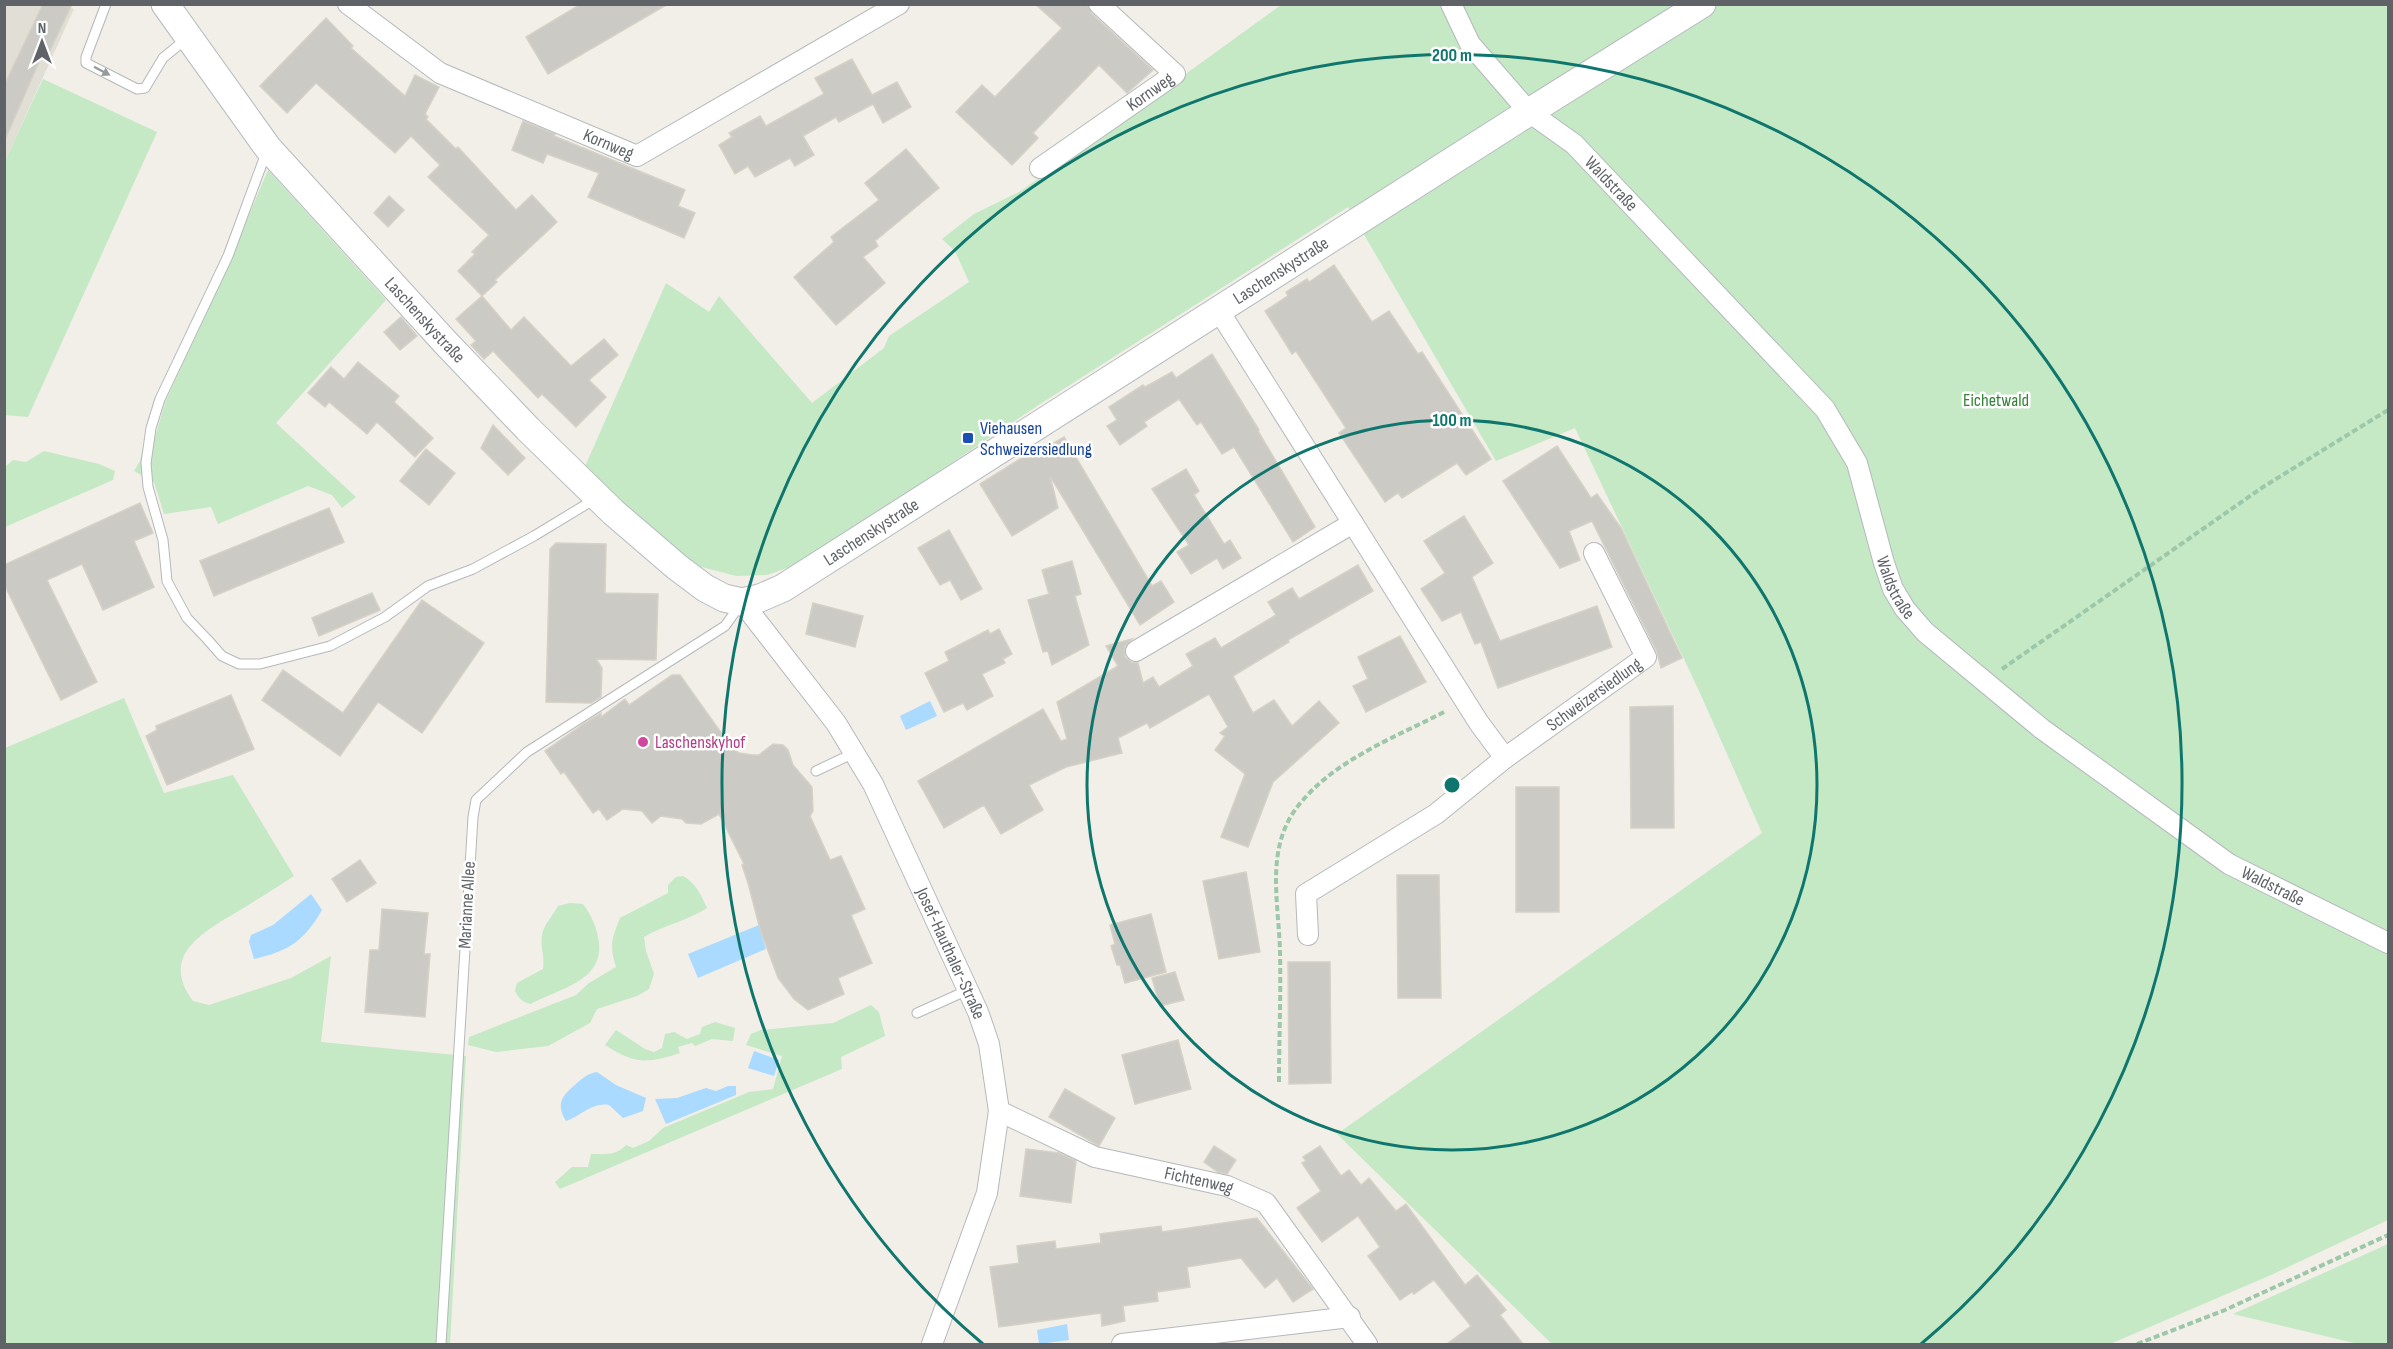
<svg xmlns="http://www.w3.org/2000/svg" width="2393" height="1349" viewBox="0 0 2393 1349" font-family="'Sofia Sans Condensed',sans-serif">
<style>
.education{fill:#e1ded6}
.green{fill:#c5e8c5}
.water{fill:#aadaff}
.building{fill:#cccac5;stroke:#d6d1c6;stroke-width:1.5}
.lines{fill:none;stroke-linecap:round;stroke-linejoin:round}
.lane-casing{stroke:#b5b8bc;stroke-width:11}
.street-casing{stroke:#b5b8bc;stroke-width:22}
.secondary-casing{stroke:#b6babf;stroke-width:29}
.path{stroke:#9cc7a9;stroke-width:4;stroke-dasharray:6 3;stroke-linecap:butt}
.lane{stroke:#fff;stroke-width:9}
.street{stroke:#fff;stroke-width:20}
.secondary{stroke:#fff;stroke-width:27}
.oneway{fill:#979a9d}
.ring{fill:none;stroke:#0f766e;stroke-width:3}
.transit-dot{fill:#1a4fb4;stroke:#fff;stroke-width:2}
.hotel-dot{fill:#d1479c;stroke:#fff;stroke-width:2}
.labels{text-anchor:middle;dominant-baseline:central;stroke-width:5;stroke-linejoin:round;paint-order:stroke}
.street-label{font-size:18px;fill:#5f6368;stroke:#fff}
.park-label{font-size:18px;fill:#348238;stroke:#fff}
.transit-label{font-size:18px;fill:#164399;stroke:#fff;text-anchor:start}
.hotel-label{font-size:18px;fill:#b23c85;stroke:#fff;text-anchor:start}
.centre{fill:#0f766e;stroke:#fff;stroke-width:3}
.ring-label{font-size:18px;text-anchor:middle;font-weight:bold;fill:#0f766e;stroke:#fff;stroke-width:5;stroke-linejoin:round;paint-order:stroke}
</style>
<rect width="100%" height="100%" fill="#f1efe8"/>
<path class="education" d="M 5,5 L 64,5 L 74,9 L 5,161 Z"/>
<g class="green">
<path d="M 1281,5 L 2388,5 L 2388,1220 L 2271,1275 L 2110,1344 L 1552,1344 L 1337,1134 L 1762,833 L 1700,693 L 1575,428 L 1496,461 L 1348,207 L 1037,406 L 801,563 L 767,575 L 736,576 L 698,566 L 676,551 L 583,471 L 666,283 L 709,312 L 719,296 L 812,403 L 884,348 L 889,336 L 969,282 L 955,251 L 942,239 L 974,214 L 1019,192 L 1071,157 Z"/>
<path d="M 43,79 L 157,132 L 28,417 L 5,415 L 5,161 Z"/>
<path d="M 268,170 L 386,300 L 276,423 L 356,497 L 342,508 L 332,495 L 308,486 L 218,524 L 211,507 L 164,514 L 154,482 L 134,471 L 140,461 L 144,443 L 155,437 L 166,400 L 223,277 Z"/>
<path d="M 44,451 L 99,464 L 115,471 L 113,480 L 5,527 L 5,467 L 13,460 L 26,462 Z"/>
<path d="M 124,698 L 164,793 L 233,775 L 294,876 C 274,889 255,901 235,913 C 200,934 160,957 193,1001 L 209,1005 L 291,978 L 331,956 L 321,1042 L 466,1056 L 450,1344 L 5,1344 L 5,748 Z"/>
<path d="M 683,876 C 696,883 701,895 707,908 C 687,921 664,925 644,937 L 646,951 L 654,974 L 649,989 L 637,996 L 597,1009 L 590,1023 L 548,1046 L 496,1052 L 468,1045 L 469,1037 L 576,995 L 589,983 L 616,967 C 609,946 612,938 620,918 L 668,893 L 668,885 L 676,877 Z"/>
<path d="M 570,903 L 583,904 C 592,916 597,928 599,943 C 603,982 557,989 531,1004 C 522,1002 519,999 515,991 L 517,983 L 543,969 C 545,955 540,948 542,936 C 543,925 553,916 558,906 Z"/>
<path d="M 871,1005 L 879,1012 L 885,1036 L 841,1057 L 842,1069 L 560,1189 L 555,1182 L 572,1167 L 588,1167 L 591,1154 C 605,1154 616,1156 626,1145 L 633,1148 L 649,1141 L 663,1128 L 749,1092 L 773,1089 L 782,1056 L 746,1045 L 751,1034 L 761,1030 L 833,1023 Z"/>
<path d="M 715,1022 L 735,1028 L 733,1041 L 712,1039 L 695,1046 L 692,1043 L 678,1047 L 680,1053 C 646,1064 635,1064 605,1045 L 616,1030 L 645,1049 L 654,1052 L 662,1048 L 665,1034 L 674,1032 L 687,1039 L 700,1034 L 702,1027 Z"/>
<path d="M 2388,1244 L 2388,1344 L 2358,1344 L 2233,1314 Z"/>
</g>
<g class="water">
<path d="M 930,701 L 937,716 L 906,730 L 900,716 Z"/>
<path d="M 311,894 L 322,910 C 304,941 289,951 254,959 L 249,942 L 251,935 L 273,925 Z"/>
<path d="M 759,925 L 766,949 L 698,978 L 688,954 Z"/>
<path d="M 754,1051 L 779,1060 L 774,1076 L 748,1068 Z"/>
<path d="M 597,1072 L 616,1085 L 646,1098 L 643,1111 L 623,1118 L 609,1105 C 592,1102 581,1116 566,1121 C 555,1103 563,1095 576,1084 C 584,1077 587,1074 597,1072 Z"/>
<path d="M 728,1086 L 736,1086 L 736,1095 L 666,1124 L 655,1099 L 677,1098 L 706,1088 L 716,1091 Z"/>
<path d="M 1067,1324 L 1069,1340 L 1039,1344 L 1037,1330 Z"/>
</g>
<g class="building">
<path d="M 43,4 L 72,4 L 47,57 L 42,55 L 4,142 L 4,86 Z"/>
<path d="M 581,4 L 668,4 L 548,74 L 526,37 Z"/>
<path d="M 1035,4 L 1087,4 L 1091,13 L 1153,70 L 1127,93 L 1099,65 L 1033,133 L 1038,138 L 1012,165 L 956,112 L 982,85 L 995,97 L 1062,28 Z"/>
<path d="M 326,18 L 353,46 L 351,48 L 405,96 L 415,75 L 439,87 L 425,114 L 428,117 L 426,119 L 456,149 L 458,147 L 516,210 L 532,195 L 557,222 L 495,280 L 497,282 L 482,296 L 458,271 L 475,254 L 472,252 L 489,235 L 428,177 L 440,165 L 411,136 L 395,153 L 316,83 L 287,113 L 260,86 Z"/>
<path d="M 852,59 L 872,95 L 897,82 L 911,107 L 883,123 L 873,104 L 839,122 L 836,117 L 803,136 L 814,155 L 795,166 L 790,158 L 755,177 L 748,166 L 735,174 L 719,145 L 732,137 L 729,133 L 760,116 L 766,126 L 824,94 L 815,78 Z"/>
<path d="M 523,121 L 555,134 L 554,136 L 685,190 L 678,206 L 695,213 L 684,238 L 588,197 L 599,173 L 547,154 L 543,163 L 512,150 Z"/>
<path d="M 906,149 L 939,188 L 875,241 L 878,246 L 863,257 L 885,283 L 836,325 L 794,277 L 834,242 L 831,237 L 879,200 L 865,183 Z"/>
<path d="M 389,196 L 404,210 L 388,227 L 374,213 Z"/>
<path d="M 1334,265 L 1372,322 L 1389,311 L 1418,354 L 1422,352 L 1491,459 L 1466,475 L 1457,463 L 1402,498 L 1398,493 L 1385,502 L 1339,433 L 1346,428 L 1296,351 L 1292,354 L 1265,311 L 1288,296 L 1286,292 L 1307,279 L 1309,282 Z"/>
<path d="M 482,296 L 511,330 L 524,317 L 571,366 L 604,339 L 618,355 L 589,380 L 606,397 L 576,427 L 542,394 L 538,398 L 493,351 L 484,359 L 471,345 L 476,341 L 456,319 Z"/>
<path d="M 401,317 L 417,336 L 400,350 L 384,332 Z"/>
<path d="M 1212,354 L 1259,430 L 1258,431 L 1315,527 L 1293,542 L 1234,447 L 1222,454 L 1201,422 L 1197,425 L 1179,399 L 1144,422 L 1147,426 L 1120,445 L 1107,426 L 1117,420 L 1109,407 L 1143,385 L 1145,387 L 1172,372 L 1176,378 Z"/>
<path d="M 358,362 L 399,396 L 394,402 L 433,438 L 415,457 L 377,422 L 367,434 L 329,402 L 325,407 L 308,393 L 331,367 L 344,379 Z"/>
<path d="M 493,425 L 525,458 L 508,475 L 481,448 Z"/>
<path d="M 1064,437 L 1152,586 L 1161,581 L 1174,602 L 1140,625 L 1050,476 L 1058,508 L 1012,536 L 980,484 L 1036,449 L 1038,452 Z"/>
<path d="M 1557,446 L 1591,498 L 1597,494 L 1621,528 L 1682,658 L 1661,668 L 1657,652 L 1592,521 L 1569,531 L 1580,560 L 1560,568 L 1503,481 Z"/>
<path d="M 426,449 L 455,473 L 429,505 L 400,481 Z"/>
<path d="M 1186,469 L 1199,491 L 1194,495 L 1224,544 L 1230,540 L 1241,558 L 1223,569 L 1217,558 L 1191,574 L 1177,552 L 1189,545 L 1152,489 Z"/>
<path d="M 140,503 L 153,533 L 134,541 L 154,587 L 103,610 L 82,564 L 47,580 L 97,682 L 61,700 L 4,584 L 4,565 Z"/>
<path d="M 329,508 L 344,542 L 214,596 L 200,561 Z"/>
<path d="M 1464,516 L 1493,563 L 1472,577 L 1500,641 L 1597,606 L 1612,647 L 1498,688 L 1481,642 L 1475,644 L 1461,612 L 1442,621 L 1421,589 L 1445,573 L 1424,541 Z"/>
<path d="M 949,530 L 982,589 L 961,600 L 950,580 L 940,585 L 918,548 Z"/>
<path d="M 556,543 L 606,544 L 605,593 L 658,594 L 656,660 L 596,659 L 602,668 L 601,697 L 591,703 L 546,702 L 550,549 Z"/>
<path d="M 1072,561 L 1081,594 L 1075,596 L 1089,645 L 1052,665 L 1048,651 L 1043,652 L 1028,600 L 1049,594 L 1042,570 Z"/>
<path d="M 1358,565 L 1373,591 L 1288,640 L 1289,642 L 1233,676 L 1253,713 L 1274,700 L 1292,726 L 1319,701 L 1339,723 L 1273,782 L 1248,847 L 1221,837 L 1245,774 L 1215,750 L 1225,736 L 1220,733 L 1228,727 L 1209,694 L 1150,728 L 1147,723 L 1118,738 L 1122,753 L 1066,767 L 1029,785 L 1043,810 L 1001,834 L 984,805 L 944,828 L 918,781 L 1043,709 L 1061,741 L 1067,739 L 1057,702 L 1118,666 L 1106,646 L 1132,639 L 1125,646 L 1125,657 L 1131,662 L 1138,663 L 1143,683 L 1153,677 L 1159,687 L 1193,666 L 1186,654 L 1215,638 L 1221,648 L 1276,615 L 1268,602 L 1292,588 L 1299,599 Z"/>
<path d="M 372,593 L 380,610 L 319,636 L 312,618 Z"/>
<path d="M 422,600 L 484,643 L 422,733 L 378,702 L 340,756 L 262,700 L 283,670 L 343,713 Z"/>
<path d="M 813,603 L 863,616 L 855,647 L 806,634 Z"/>
<path d="M 999,629 L 1012,654 L 1003,659 L 1005,663 L 982,674 L 993,696 L 967,710 L 963,703 L 944,712 L 925,673 L 949,661 L 945,652 L 988,630 L 990,634 Z"/>
<path d="M 1400,636 L 1426,682 L 1366,712 L 1353,686 L 1368,679 L 1358,657 Z"/>
<path d="M 672,675 L 680,675 L 732,748 L 739,753 L 752,755 L 759,755 L 773,744 L 783,745 L 788,750 L 793,765 L 812,787 L 813,811 L 810,816 L 830,860 L 841,856 L 865,909 L 851,915 L 872,963 L 838,978 L 844,994 L 808,1010 L 794,999 L 778,978 L 760,929 L 748,883 L 742,865 L 744,864 L 719,814 L 701,824 L 686,823 L 682,819 L 661,816 L 652,823 L 642,811 L 623,809 L 607,820 L 599,809 L 593,813 L 564,772 L 561,774 L 545,751 L 585,723 L 601,713 L 601,717 L 625,699 L 629,705 Z"/>
<path d="M 231,695 L 254,749 L 167,785 L 146,736 L 157,730 L 156,726 Z"/>
<path d="M 1673,706 L 1674,828 L 1631,828 L 1630,707 Z"/>
<rect x="1516" y="787" width="43" height="125"/>
<path d="M 360,860 L 376,883 L 347,902 L 332,879 Z"/>
<path d="M 1246,872 L 1260,952 L 1219,959 L 1203,881 Z"/>
<path d="M 1397,875 L 1439,875 L 1441,998 L 1398,998 Z"/>
<path d="M 382,909 L 428,913 L 424,954 L 430,954 L 425,1017 L 365,1012 L 370,950 L 379,950 Z"/>
<path d="M 1151,914 L 1166,972 L 1125,983 L 1120,965 L 1117,965 L 1111,946 L 1115,944 L 1110,925 Z"/>
<path d="M 1288,962 L 1330,962 L 1331,1083 L 1289,1084 Z"/>
<path d="M 1175,972 L 1184,1000 L 1160,1006 L 1152,978 Z"/>
<path d="M 1178,1040 L 1191,1089 L 1135,1104 L 1122,1055 Z"/>
<path d="M 1065,1089 L 1115,1118 L 1099,1146 L 1049,1117 Z"/>
<path d="M 1214,1146 L 1236,1160 L 1227,1174 L 1218,1172 L 1204,1162 Z"/>
<path d="M 1320,1146 L 1341,1176 L 1349,1170 L 1361,1185 L 1369,1178 L 1396,1211 L 1406,1204 L 1465,1285 L 1477,1275 L 1506,1310 L 1500,1315 L 1523,1344 L 1447,1344 L 1471,1326 L 1434,1280 L 1414,1294 L 1412,1292 L 1400,1300 L 1368,1256 L 1380,1247 L 1358,1216 L 1322,1242 L 1297,1208 L 1321,1191 L 1302,1163 L 1306,1161 L 1303,1157 Z"/>
<path d="M 1026,1149 L 1059,1153 L 1076,1161 L 1071,1203 L 1020,1196 Z"/>
<path d="M 1257,1218 L 1313,1289 L 1293,1302 L 1277,1278 L 1265,1288 L 1241,1258 L 1187,1267 L 1190,1287 L 1157,1292 L 1158,1301 L 1123,1306 L 1125,1321 L 1102,1326 L 1101,1313 L 999,1327 L 990,1267 L 1019,1263 L 1017,1246 L 1055,1241 L 1056,1249 L 1101,1243 L 1100,1234 L 1161,1226 L 1162,1232 Z"/>
</g>
<g class="lines">
<g class="lane-casing">
<g id="lane">
<path d="M 106,4 L 86,57 L 86,63 L 137,89 L 145,88 L 163,58 L 186,39"/>
<path d="M 266,153 L 228,256 L 160,399 L 151,428 L 146,463 L 148,487 L 163,540 L 167,581 L 187,618 L 207,639 L 222,656 L 239,664 L 260,664 L 330,646 L 385,617 L 428,586 L 473,569 L 534,536 L 595,499"/>
<path d="M 816,771 L 854,753"/>
<path d="M 917,1013 L 968,990"/>
<path d="M 441,1344 L 473,817 L 476,800 L 527,752 L 725,626 L 740,605"/>
</g>
</g>
<g class="street-casing">
<g id="street">
<path id="s1" d="M 348,4 L 440,73 L 637,156 L 899,4"/>
<path id="s2" d="M 1451,4 L 1470,44 L 1529,112 L 1574,144 L 1825,409 L 1857,463 L 1884,563 L 1893,589 L 1905,609 L 1925,632 L 2042,729 L 2229,864 L 2388,943"/>
<path id="s3" d="M 1040,168 L 1175,74 L 1099,4"/>
<path d="M 1219,311 L 1479,723 L 1505,758"/>
<path id="s4" d="M 742,602 L 836,723 L 873,784 L 978,1012 L 989,1044 L 999,1111 L 987,1193 L 932,1344"/>
<path d="M 1136,651 L 1353,523"/>
<path id="s5" d="M 1308,935 L 1306,894 L 1436,814 L 1505,758 L 1646,657 L 1594,553"/>
<path id="s6" d="M 999,1111 L 1095,1157 L 1227,1186 L 1266,1203 L 1367,1344"/>
<path d="M 1122,1344 L 1350,1317"/>
</g>
</g>
<g class="secondary-casing">
<g id="secondary">
<path id="s7" d="M 165,4 L 268,148 L 444,341 L 528,429 L 613,512 L 677,567 L 705,588 L 724,598 L 742,602 L 760,598 L 783,588 L 1529,112 L 1702,4"/>
</g>
</g>
<g class="path">
<path d="M 2002,669 L 2263,487 L 2388,410"/>
<path d="M 1279,1082 C 1279,1039 1281,996 1280,953 C 1279,900 1263,844 1303,800 C 1339,758 1398,736 1446,711"/>
<path d="M 2137,1344 L 2225,1310 L 2388,1235"/>
</g>
<use href="#lane" class="lane"/>
<use href="#street" class="street"/>
<use href="#secondary" class="secondary"/>
</g>
<defs><path id="oneway-solid" d="M-6-.8H1V-3.2L6.5 0L1 3.2V.8H-6Z" transform="scale(1.5)"/></defs>
<use class="oneway" href="#oneway-solid" transform="translate(102 71) rotate(28)"/>
<g class="ring">
<circle cx="1452" cy="785" r="365"/>
<path d="M983 1344A730 730 0 1 1 1921 1344"/>
</g>
<rect class="transit-dot" x="962" y="432" width="12" height="12" rx="3"/>
<circle class="hotel-dot" cx="643" cy="742" r="6"/>
<g class="labels">
<g class="street-label">
<text stroke="none"><textPath href="#s3" startOffset="134">Kornweg</textPath></text>
<text stroke="none"><textPath href="#s1" startOffset="298">Kornweg</textPath></text>
<text stroke="none"><textPath href="#s2" startOffset="244">Waldstraße</textPath></text>
<text stroke="none"><textPath href="#s7" startOffset="1472">Laschenskystraße</textPath></text>
<text stroke="none"><textPath href="#s7" startOffset="410">Laschenskystraße</textPath></text>
<text stroke="none"><textPath href="#s7" startOffset="986">Laschenskystraße</textPath></text>
<text stroke="none"><textPath href="#s2" startOffset="748">Waldstraße</textPath></text>
<text stroke="none"><textPath href="#s5" startOffset="392">Schweizersiedlung</textPath></text>
<text stroke="none"><textPath href="#s2" startOffset="1234">Waldstraße</textPath></text>
<text transform="translate(467 905) rotate(-87)">Marianne Allee</text>
<text stroke="none"><textPath href="#s4" startOffset="411">Josef-Hauthaler-Straße</textPath></text>
<text stroke="none"><textPath href="#s6" startOffset="213">Fichtenweg</textPath></text>
</g>
<g class="park-label">
<text x="1996" y="400">Eichetwald</text>
</g>
<g class="transit-label">
<text x="980" y="428">Viehausen<tspan x="980" dy="21">Schweizersiedlung</tspan></text>
</g>
<g class="hotel-label">
<text x="655" y="742">Laschenskyhof</text>
</g>
</g>
<circle cx="1452" cy="785" r="9" class="centre"/>
<g class="ring-label">
<text x="1452" y="61">200 m</text>
<text x="1452" y="426">100 m</text>
</g>
<rect width="2393" height="1349" fill="none" stroke="#5f6368" stroke-width="12"/>
<g transform="translate(42 42)" stroke="#ffffff" stroke-width="4.5" paint-order="stroke">
<path d="M0-4.5L10 22L0 15L-10 22Z" fill="#5f6368"/>
<text y="-9" font-size="16" font-weight="bold" text-anchor="middle" fill="#5f6368">N</text>
</g>
</svg>
